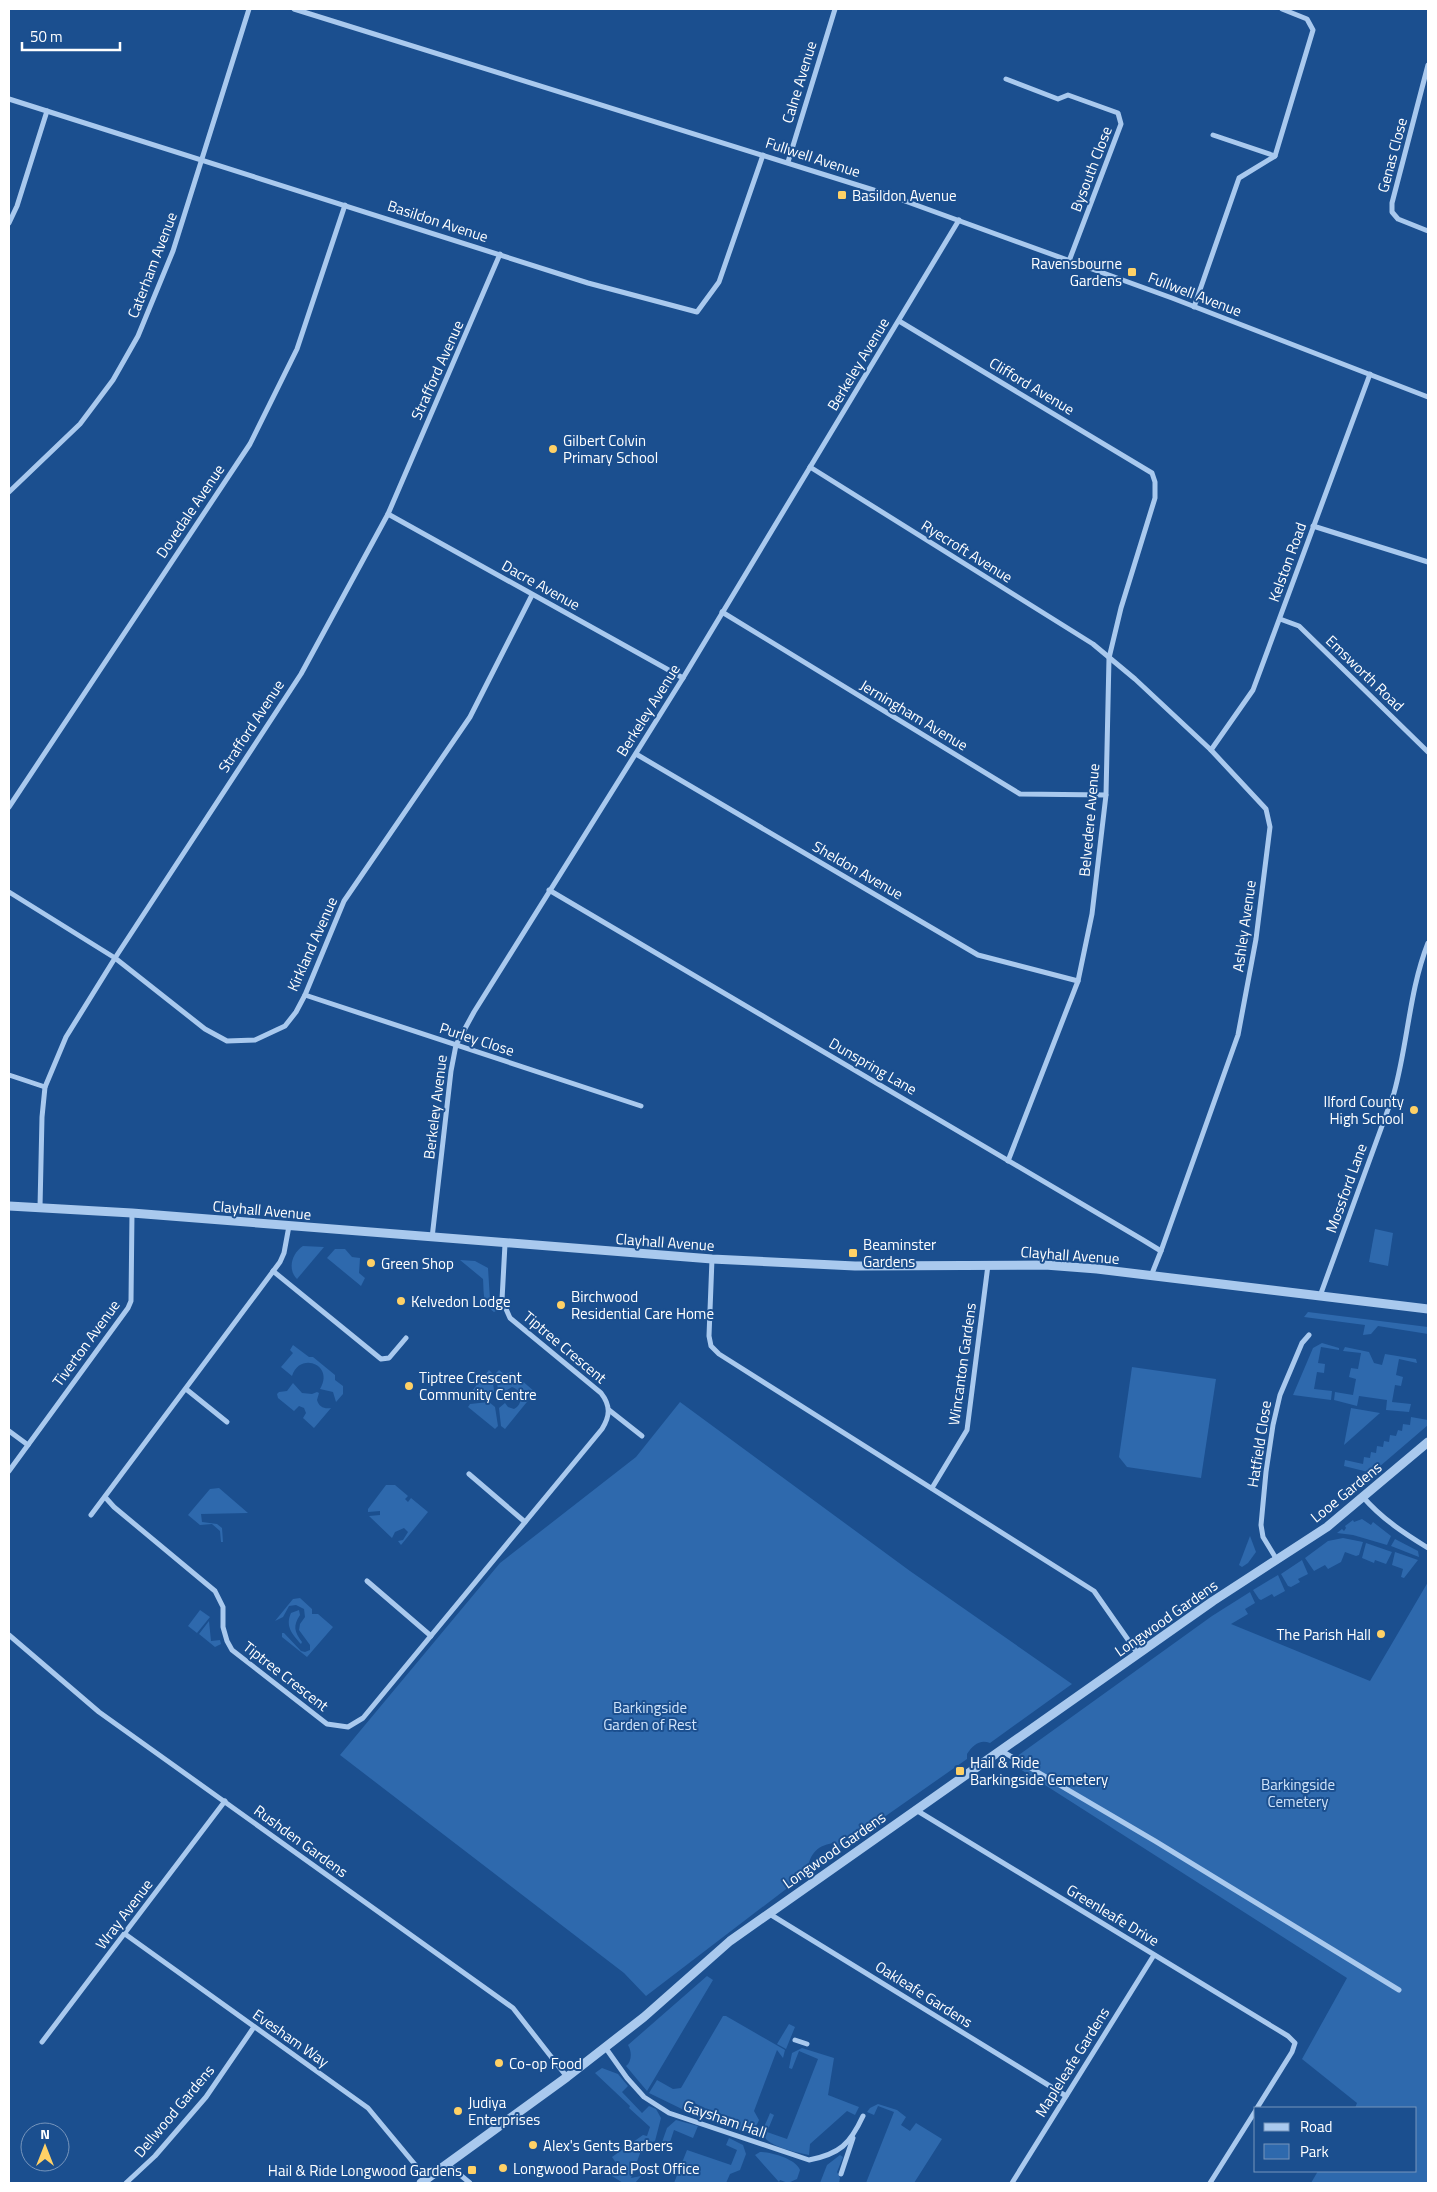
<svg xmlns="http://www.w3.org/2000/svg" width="1437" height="2192" viewBox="0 0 1437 2192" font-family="'Titillium Web',sans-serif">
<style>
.green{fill:#2e69ad}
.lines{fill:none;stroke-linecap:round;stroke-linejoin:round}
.minor{stroke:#a9c9ee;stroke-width:5}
.tertiary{stroke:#a9c9ee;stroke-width:9}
.poi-dot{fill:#ffd166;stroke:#1b4f8f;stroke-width:2}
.labels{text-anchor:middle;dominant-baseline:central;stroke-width:4;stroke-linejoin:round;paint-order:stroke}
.street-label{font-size:15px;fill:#fff;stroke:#1b4f8f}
.poi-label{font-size:15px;fill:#fff;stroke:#1b4f8f;text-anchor:start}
.park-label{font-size:15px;fill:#cfe3fa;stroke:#1b4f8f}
</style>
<rect width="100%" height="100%" fill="#1b4f8f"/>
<g class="green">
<path d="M 1375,1229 L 1393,1233 L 1388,1266 L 1369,1262 Z"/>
<path d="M 303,1246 L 324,1247 L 297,1279 C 287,1269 292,1253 303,1246 Z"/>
<path d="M 335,1249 L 345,1249 L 352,1257 L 360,1258 L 359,1273 L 365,1278 L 361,1286 L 327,1258 Z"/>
<path d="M 460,1260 L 475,1261 L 488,1268 L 490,1300 L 496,1311 L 494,1312 C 482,1303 484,1293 483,1279 Z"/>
<path d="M 1308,1312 L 1428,1327 L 1428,1334 L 1378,1326 L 1371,1334 L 1363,1335 L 1365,1325 L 1304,1317 Z"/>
<path d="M 1322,1343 L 1339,1348 L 1339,1350 L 1321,1347 L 1318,1363 L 1325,1364 L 1324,1373 L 1317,1372 L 1314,1389 L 1332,1391 L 1331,1400 L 1293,1395 L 1313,1348 Z"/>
<path d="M 293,1345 L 309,1357 L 313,1357 L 335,1375 L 335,1380 L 343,1386 L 343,1394 L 336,1402 L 333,1392 L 320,1389 C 335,1365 300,1351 292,1376 L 281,1367 L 293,1353 L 290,1350 Z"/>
<path d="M 1345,1347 L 1369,1352 L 1374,1363 L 1382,1365 L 1385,1354 L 1416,1359 L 1417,1363 L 1399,1359 L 1396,1375 L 1403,1377 L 1401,1386 L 1395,1385 L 1392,1402 L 1411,1404 L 1409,1412 L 1386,1410 L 1387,1400 L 1359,1396 L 1357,1406 L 1334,1400 L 1335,1392 L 1353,1395 L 1356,1379 L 1349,1377 L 1351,1368 L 1358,1369 L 1361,1353 L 1343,1351 Z"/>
<path d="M 1132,1367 L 1216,1379 L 1201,1478 L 1127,1467 L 1119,1457 Z"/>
<path d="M 489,1370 L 492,1373 L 494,1391 L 489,1398 L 470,1400 L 467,1397 Z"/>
<path d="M 499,1370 L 504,1374 L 512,1372 L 535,1392 L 505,1429 L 501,1426 L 499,1408 L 505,1403 L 508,1407 L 514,1409 C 524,1404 522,1390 512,1387 L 507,1390 L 504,1395 L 498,1391 L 496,1373 Z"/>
<path d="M 293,1383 L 302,1393 L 312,1394 L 317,1392 L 319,1393 L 317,1400 C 319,1407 324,1409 331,1408 L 314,1428 L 303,1418 L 306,1413 L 304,1408 L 299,1406 L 294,1411 L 278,1398 L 277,1394 L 279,1392 L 287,1391 Z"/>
<path d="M 489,1402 L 495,1407 L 498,1426 L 495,1429 L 468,1407 L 470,1404 Z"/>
<path d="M 680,1402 L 910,1571 L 1072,1684 L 990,1743 C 980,1739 973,1745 967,1754 L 967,1759 L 840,1848 L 833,1843 C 815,1846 809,1856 807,1873 L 646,1996 L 624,1973 L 340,1755 L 500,1563 L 636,1457 Z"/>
<path d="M 1351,1408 L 1380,1413 L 1344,1445 Z"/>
<path d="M 1411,1417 L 1428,1420 L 1428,1425 L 1372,1473 L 1344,1466 L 1345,1460 L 1363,1464 L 1364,1457 L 1370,1458 L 1371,1452 L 1376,1453 L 1377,1446 L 1383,1447 L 1384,1441 L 1389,1442 L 1390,1435 L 1396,1436 L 1398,1430 L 1402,1431 L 1403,1424 L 1410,1425 Z"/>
<path d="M 386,1485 L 395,1485 L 408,1496 L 405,1499 L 408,1502 L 411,1498 L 428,1512 L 401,1545 L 398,1541 L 403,1540 L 408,1532 L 404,1528 L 395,1532 L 392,1538 L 369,1516 L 380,1515 L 380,1511 L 368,1512 L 368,1509 Z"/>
<path d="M 219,1488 L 248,1513 L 201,1514 L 202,1522 L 217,1524 L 222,1528 L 223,1542 L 221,1542 L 220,1531 L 212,1524 L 200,1525 L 188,1515 L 210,1489 Z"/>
<path d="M 1362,1519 L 1371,1525 L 1373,1522 L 1391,1536 L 1387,1545 L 1353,1535 L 1337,1533 L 1342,1529 L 1344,1531 L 1346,1528 L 1345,1526 L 1353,1520 L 1354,1522 Z"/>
<path d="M 1250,1536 L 1256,1552 L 1248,1563 L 1242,1567 L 1239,1565 Z"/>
<path d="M 1343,1538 L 1363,1542 L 1359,1555 L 1356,1556 L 1345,1552 L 1341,1562 L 1328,1569 L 1325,1565 L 1314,1571 L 1305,1558 L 1328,1541 Z"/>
<path d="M 1395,1539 L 1418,1551 L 1419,1557 L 1391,1546 Z"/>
<path d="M 1366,1543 L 1392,1552 L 1386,1564 L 1375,1560 L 1374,1563 L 1362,1558 Z"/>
<path d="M 1395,1552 L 1418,1560 L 1404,1578 L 1401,1577 L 1403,1569 L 1392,1565 Z"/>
<path d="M 1302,1560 L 1308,1574 L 1298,1579 L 1300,1582 L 1291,1587 L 1288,1586 L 1281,1574 Z"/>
<path d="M 1278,1575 L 1285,1591 L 1274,1597 L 1272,1594 L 1261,1600 L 1259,1599 L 1253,1590 Z"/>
<path d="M 1428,1582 L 1428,2183 L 1311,2183 L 1318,2171 L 1416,2171 L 1416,2108 L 1355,2108 L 1357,2103 L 1302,2059 L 1347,1978 L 1009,1762 L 1212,1616 L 1250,1592 L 1255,1603 L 1245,1609 L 1248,1614 L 1231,1624 L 1370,1681 Z"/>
<path d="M 300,1598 L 312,1609 L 312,1614 L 318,1614 L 333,1627 L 307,1657 L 282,1637 L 282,1633 L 284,1633 L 301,1651 L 305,1652 L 310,1650 L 310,1645 L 299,1630 L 300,1624 L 305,1617 L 304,1609 L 296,1605 L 289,1606 L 283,1617 L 275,1621 L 293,1599 Z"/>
<path d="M 200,1610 L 210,1617 L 197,1633 L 188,1626 Z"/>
<path d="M 299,1610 L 300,1615 C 293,1626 294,1631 302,1642 L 301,1644 C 292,1634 285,1626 291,1613 Z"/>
<path d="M 209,1621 L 211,1641 L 220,1640 L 221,1644 L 215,1647 L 199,1634 Z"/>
<path d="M 707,1976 L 713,1980 L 647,2091 L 626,2066 C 632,2062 632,2051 628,2045 Z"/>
<path d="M 723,2016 L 726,2016 L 785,2050 L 783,2058 L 777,2050 L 754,2111 L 759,2120 C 752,2137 742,2131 727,2126 L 730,2117 L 707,2109 L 704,2118 L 705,2108 L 692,2102 L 688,2112 L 649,2093 L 657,2080 L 673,2089 L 681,2088 Z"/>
<path d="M 789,2024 L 795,2027 L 786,2049 L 777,2044 Z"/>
<path d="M 802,2048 L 834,2058 L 828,2095 L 859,2107 L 855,2115 L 847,2111 L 810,2144 L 809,2155 C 799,2153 764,2146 763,2133 C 763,2127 768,2119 770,2113 L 774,2115 L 767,2132 L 787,2139 L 818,2059 L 799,2051 L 792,2069 L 789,2068 L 792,2053 Z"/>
<path d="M 602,2068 L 618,2074 L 628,2086 L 622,2092 L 642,2113 L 649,2106 L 656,2109 L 661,2118 L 655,2141 L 643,2145 L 631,2178 L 641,2176 L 635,2183 L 623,2183 L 612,2176 L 616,2163 L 612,2157 L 643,2135 L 647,2136 L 650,2127 L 629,2108 L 630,2106 L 595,2073 Z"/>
<path d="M 878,2104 L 897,2110 L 906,2117 L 901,2125 L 910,2131 L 916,2123 L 942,2139 L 914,2183 L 866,2183 L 894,2112 L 878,2106 L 874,2115 L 867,2112 L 870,2108 Z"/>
<path d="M 676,2120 L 698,2126 L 693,2138 L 674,2130 L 668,2148 L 661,2145 L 667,2128 Z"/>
<path d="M 729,2138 L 743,2145 L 746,2154 L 740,2170 L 730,2174 L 726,2183 L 674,2183 L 687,2150 L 731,2165 L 737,2150 L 726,2145 Z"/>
<path d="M 760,2152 C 771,2152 796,2159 800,2170 L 797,2179 L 788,2183 L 780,2180 L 779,2182 L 755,2155 Z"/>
<path d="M 840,2155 L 843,2157 L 837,2172 L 840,2178 L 839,2183 L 820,2183 L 827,2165 Z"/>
</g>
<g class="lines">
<g class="minor">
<path d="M 294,9 L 883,193 L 1172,298 L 1428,397"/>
<path d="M 1428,65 L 1392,203 L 1392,212 L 1398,219 L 1428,231"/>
<path d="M 1006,79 L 1058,99 L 1068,95 L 1118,113 L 1121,124 L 1069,261"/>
<path d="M 9,99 L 588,283 L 697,312 L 719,282 L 763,155"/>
<path d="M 1213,135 L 1275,156"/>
<path d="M 788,162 L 835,9"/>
<path d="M 9,223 L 17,206 L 47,111"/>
<path d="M 1194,307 L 1239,178 L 1275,156 L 1313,30 L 1307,19 L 1282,9"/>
<path d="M 899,321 L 1152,473 L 1155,482 L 1155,498 L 1121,608 L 1109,658 L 1106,795 L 1092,914 L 1078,981 L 1008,1161"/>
<path d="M 810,467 L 1093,644 L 1135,679 L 1211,750 L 1266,809 L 1270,827 L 1256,939 L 1238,1035 L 1161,1251"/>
<path d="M 9,492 L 80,424 L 113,380 L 138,336 L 173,251 L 249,9"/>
<path d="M 388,514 L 683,678"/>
<path d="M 1313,526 L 1428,562"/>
<path d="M 722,612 L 1020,794 L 1106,795"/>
<path d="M 1280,619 L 1299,626 L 1428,752"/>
<path d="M 1211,750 L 1253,690 L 1370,374"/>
<path d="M 636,754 L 978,955 L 1078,981"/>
<path d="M 9,807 L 250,444 L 297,349 L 345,205"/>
<path d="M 549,890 L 1143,1240 L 1161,1251 L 1151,1276"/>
<path d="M 9,892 L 115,958 L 205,1029 L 227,1041 L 255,1040 L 285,1026 L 296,1012 L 305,995 L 344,901 L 470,717 L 532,595"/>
<path d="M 305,995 L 641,1106"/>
<path d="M 9,1075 L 45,1087"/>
<path d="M 40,1207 L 42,1117 L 45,1087 L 66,1037 L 115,958 L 301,674 L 388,514 L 500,254"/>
<path d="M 432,1238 L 451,1071 L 456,1045 L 474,1012 L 683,678 L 959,220"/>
<path d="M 712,1259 L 709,1336 L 711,1346 L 719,1354 L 1094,1591 L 1138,1654"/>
<path d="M 273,1271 L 381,1359 L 389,1358 L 406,1338"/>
<path d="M 1320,1296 L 1394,1093 C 1408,1043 1409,991 1428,943"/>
<path d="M 186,1389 L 227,1422"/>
<path d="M 609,1410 L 642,1436"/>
<path d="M 9,1431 L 28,1445"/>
<path d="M 9,1471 L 128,1308 L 131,1301 L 132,1213"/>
<path d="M 469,1474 L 525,1522"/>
<path d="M 932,1488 L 967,1430 L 988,1265"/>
<path d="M 105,1497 L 114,1507 L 215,1591 L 223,1607 L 223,1627 L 227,1641 L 232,1650 L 327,1724 L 348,1727 L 363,1718 L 602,1429 C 610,1416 611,1406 601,1393 L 510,1318 L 502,1300 L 505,1244"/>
<path d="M 1363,1497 C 1382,1519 1404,1533 1428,1548"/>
<path d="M 91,1515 L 280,1262 L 284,1253 L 289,1226"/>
<path d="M 1277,1560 L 1263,1537 L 1261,1525 L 1266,1472 L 1273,1425 L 1280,1395 L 1302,1343 L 1309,1335"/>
<path d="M 367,1581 L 431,1636"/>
<path d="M 9,1635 L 99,1712 L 513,2008 L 567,2077"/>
<path d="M 1000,1750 L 1155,1841 L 1399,1990"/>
<path d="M 916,1810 L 1288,2036 L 1295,2043 L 1292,2052 L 1257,2108"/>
<path d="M 768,1913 L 1066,2096"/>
<path d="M 125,1934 L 368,2108 L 427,2179"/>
<path d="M 795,2040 L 807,2044"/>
<path d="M 42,2042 L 225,1801"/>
<path d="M 605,2047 L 627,2078 L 644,2097 L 669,2113 L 809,2160 C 840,2154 850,2144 863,2116"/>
<path d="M 447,2164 L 470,2183"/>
<path d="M 841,2174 L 853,2138"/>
<path d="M 126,2183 L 155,2156 L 206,2097 L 254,2027"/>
<path d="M 1012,2183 L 1154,1955"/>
<path d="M 1210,2183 L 1256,2110"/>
</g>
<g class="tertiary">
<path d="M 9,1206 L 132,1213 L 712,1259 L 855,1266 L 1045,1265 L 1097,1269 L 1428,1309"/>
<path d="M 421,2183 L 567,2077 L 644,2017 L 730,1941 L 1213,1601 L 1327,1527 L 1428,1442"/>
</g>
</g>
<g class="poi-dot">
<rect x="837" y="190" width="10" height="10" rx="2.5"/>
<rect x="1127" y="267" width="10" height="10" rx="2.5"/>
<circle cx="553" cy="449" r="5"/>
<circle cx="1414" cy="1110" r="5"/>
<rect x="848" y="1248" width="10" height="10" rx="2.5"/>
<circle cx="371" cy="1263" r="5"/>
<circle cx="401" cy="1301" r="5"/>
<circle cx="561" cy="1305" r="5"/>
<circle cx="409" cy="1386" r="5"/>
<circle cx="1381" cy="1634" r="5"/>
<rect x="955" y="1766" width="10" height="10" rx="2.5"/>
<circle cx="499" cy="2063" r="5"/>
<circle cx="458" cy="2111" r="5"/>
<circle cx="533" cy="2145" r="5"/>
<circle cx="503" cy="2168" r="5"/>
<rect x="467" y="2165" width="10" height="10" rx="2.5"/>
</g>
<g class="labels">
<g class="street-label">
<text transform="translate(799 82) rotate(-73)">Calne Avenue</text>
<text transform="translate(1392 155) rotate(-75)">Genas Close</text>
<text transform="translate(813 157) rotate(18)">Fullwell Avenue</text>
<text transform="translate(1091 169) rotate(-69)">Bysouth Close</text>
<text transform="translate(438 221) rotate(18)">Basildon Avenue</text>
<text transform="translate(152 265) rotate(-69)">Caterham Avenue</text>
<text transform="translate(1195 294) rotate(21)">Fullwell Avenue</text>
<text transform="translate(858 364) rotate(-59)">Berkeley Avenue</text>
<text transform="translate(437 370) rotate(-66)">Strafford Avenue</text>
<text transform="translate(1032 386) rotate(31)">Clifford Avenue</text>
<text transform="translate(190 511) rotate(-56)">Dovedale Avenue</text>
<text transform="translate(967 551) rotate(32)">Ryecroft Avenue</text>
<text transform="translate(1287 562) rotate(-70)">Kelston Road</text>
<text transform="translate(541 585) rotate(29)">Dacre Avenue</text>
<text transform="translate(1365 673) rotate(44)">Emsworth Road</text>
<text transform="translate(648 710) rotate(-58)">Berkeley Avenue</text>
<text transform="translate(914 715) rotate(31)">Jerningham Avenue</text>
<text transform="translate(251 726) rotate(-57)">Strafford Avenue</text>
<text transform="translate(1089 820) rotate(-85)">Belvedere Avenue</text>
<text transform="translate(858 870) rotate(30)">Sheldon Avenue</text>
<text transform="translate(1244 926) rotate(-82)">Ashley Avenue</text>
<text transform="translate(312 944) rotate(-66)">Kirkland Avenue</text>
<text transform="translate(477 1039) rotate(18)">Purley Close</text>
<text transform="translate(873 1066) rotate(30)">Dunspring Lane</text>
<text transform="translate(435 1107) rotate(-83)">Berkeley Avenue</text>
<text transform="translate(1346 1188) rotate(-70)">Mossford Lane</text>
<text transform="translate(262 1210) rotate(5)">Clayhall Avenue</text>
<text transform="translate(665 1242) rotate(4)">Clayhall Avenue</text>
<text transform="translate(1070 1255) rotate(4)">Clayhall Avenue</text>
<text transform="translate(86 1343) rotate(-54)">Tiverton Avenue</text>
<text transform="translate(565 1347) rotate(40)">Tiptree Crescent</text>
<text transform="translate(962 1364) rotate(-82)">Wincanton Gardens</text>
<text transform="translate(1259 1444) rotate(-81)">Hatfield Close</text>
<text transform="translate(1346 1492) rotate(-39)">Looe Gardens</text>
<text transform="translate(1166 1618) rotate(-35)">Longwood Gardens</text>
<text transform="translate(286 1676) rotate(38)">Tiptree Crescent</text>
<text transform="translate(301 1841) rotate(36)">Rushden Gardens</text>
<text transform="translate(834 1850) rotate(-35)">Longwood Gardens</text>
<text transform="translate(124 1914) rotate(-53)">Wray Avenue</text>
<text transform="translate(1113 1915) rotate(31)">Greenleafe Drive</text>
<text transform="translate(924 1994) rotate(32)">Oakleafe Gardens</text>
<text transform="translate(291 2038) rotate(35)">Evesham Way</text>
<text transform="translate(1072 2062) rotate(-58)">Mapleleafe Gardens</text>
<text transform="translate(174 2111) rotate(-50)">Dellwood Gardens</text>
<text transform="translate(725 2119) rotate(19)">Gaysham Hall</text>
</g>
<g class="poi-label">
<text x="852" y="195">Basildon Avenue</text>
<text x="1122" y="263" text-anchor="end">Ravensbourne<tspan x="1122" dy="17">Gardens</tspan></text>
<text x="563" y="440">Gilbert Colvin<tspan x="563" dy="17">Primary School</tspan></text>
<text x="1404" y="1101" text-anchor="end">Ilford County<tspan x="1404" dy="17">High School</tspan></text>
<text x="863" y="1244">Beaminster<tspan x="863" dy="17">Gardens</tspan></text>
<text x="381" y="1263">Green Shop</text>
<text x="571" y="1296">Birchwood<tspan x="571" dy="17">Residential Care Home</tspan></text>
<text x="411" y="1301">Kelvedon Lodge</text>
<text x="419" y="1377">Tiptree Crescent<tspan x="419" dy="17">Community Centre</tspan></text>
<text x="1371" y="1634" text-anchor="end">The Parish Hall</text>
<text x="970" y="1762">Hail &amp; Ride<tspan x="970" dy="17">Barkingside Cemetery</tspan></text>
<text x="509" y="2063">Co-op Food</text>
<text x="468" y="2102">Judiya<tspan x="468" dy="17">Enterprises</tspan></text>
<text x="543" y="2145">Alex's Gents Barbers</text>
<text x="513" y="2168">Longwood Parade Post Office</text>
<text x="462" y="2170" text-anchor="end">Hail &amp; Ride Longwood Gardens</text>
</g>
<g class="park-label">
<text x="650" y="1707">Barkingside<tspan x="650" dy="17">Garden of Rest</tspan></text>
<text x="1298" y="1784">Barkingside<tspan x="1298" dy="17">Cemetery</tspan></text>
</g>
</g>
<rect width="1437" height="2192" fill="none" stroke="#ffffff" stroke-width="20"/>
<rect x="1254" y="2107" width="162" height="65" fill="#1b4f8f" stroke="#7695bc"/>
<rect x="1264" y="2123" width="25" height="8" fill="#a9c9ee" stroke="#7695bc"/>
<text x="1300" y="2132" font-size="15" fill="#ffffff">Road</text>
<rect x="1264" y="2144" width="25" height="15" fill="#2e69ad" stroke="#7695bc"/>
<text x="1300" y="2157" font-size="15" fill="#ffffff">Park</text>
<g transform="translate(45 2147)"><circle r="24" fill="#1b4f8f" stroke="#7695bc"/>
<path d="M0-4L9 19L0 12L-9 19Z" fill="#ffd166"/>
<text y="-8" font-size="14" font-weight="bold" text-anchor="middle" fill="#ffffff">N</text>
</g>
<path d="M22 42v8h98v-8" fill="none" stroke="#ffffff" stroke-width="2.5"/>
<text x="30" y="42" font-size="15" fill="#ffffff" stroke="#1b4f8f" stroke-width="4" paint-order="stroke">50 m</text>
</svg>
